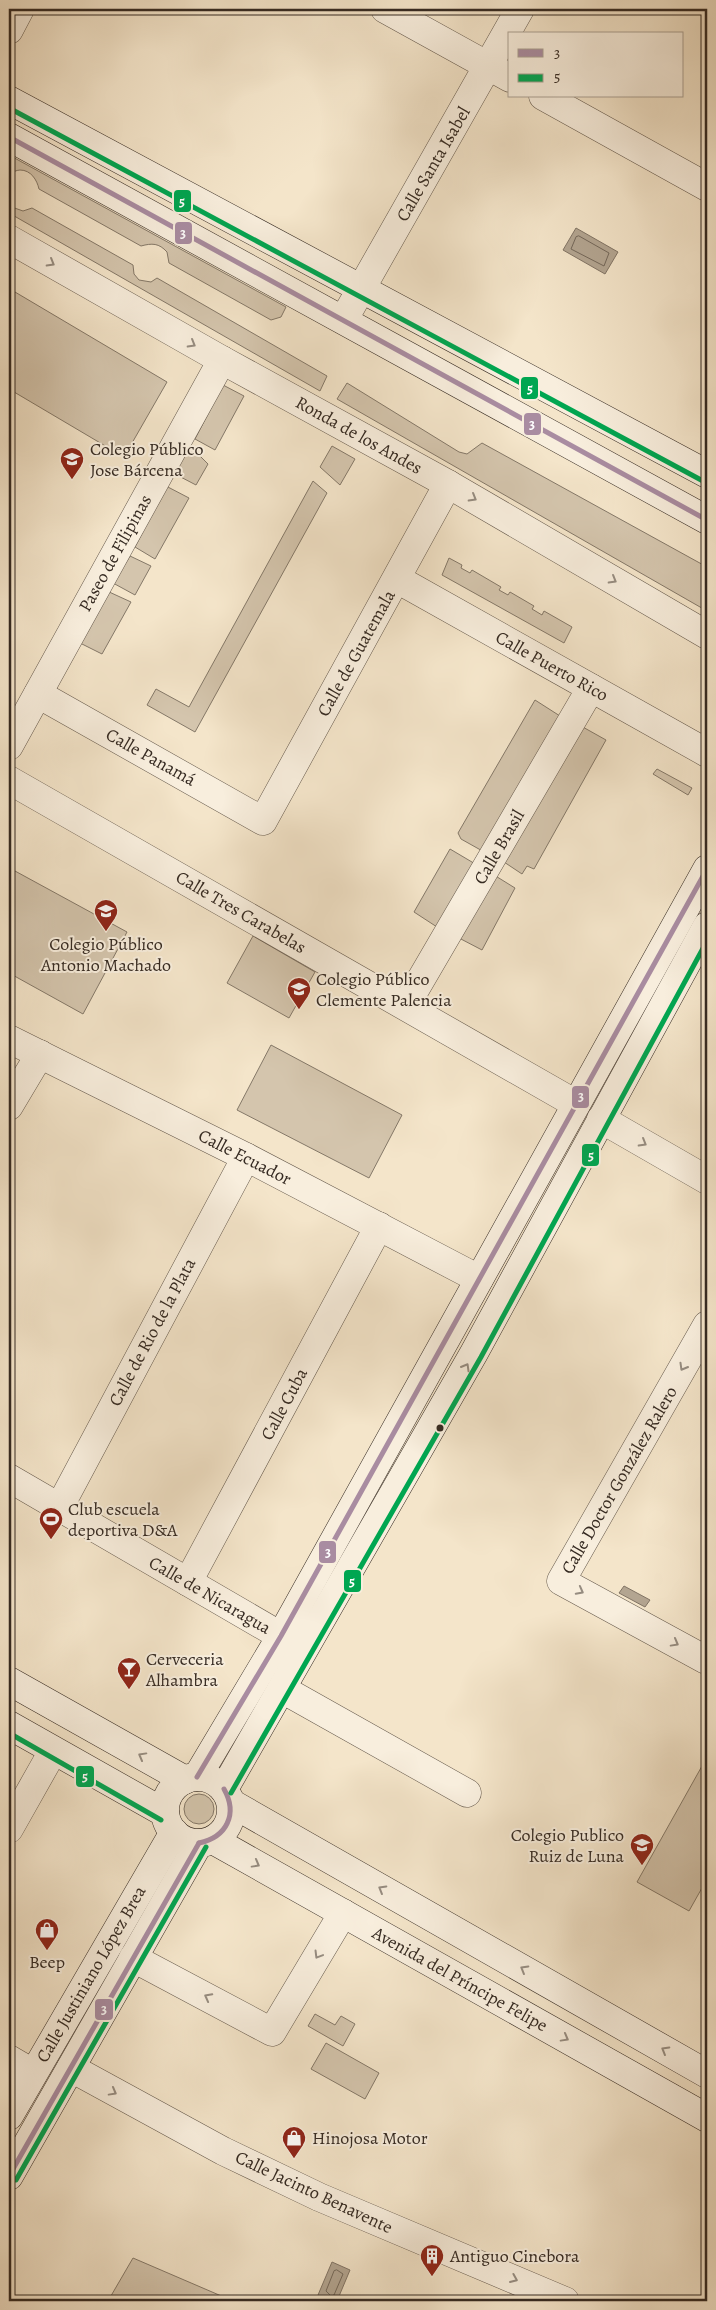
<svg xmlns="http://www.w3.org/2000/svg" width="716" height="2310" viewBox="0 0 716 2310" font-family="Alegreya,serif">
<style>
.green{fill:#d4c5ad;stroke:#847868}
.water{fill:#b3a591;stroke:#817465}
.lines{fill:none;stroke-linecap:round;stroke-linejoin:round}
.shore{stroke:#74685a;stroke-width:1}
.street-casing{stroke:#65594c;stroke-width:29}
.secondary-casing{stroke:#352a22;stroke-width:29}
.street{stroke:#f8eedd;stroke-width:28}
.secondary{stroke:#f8eedd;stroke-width:28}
.bus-1-casing{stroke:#f8eedd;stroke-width:9}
.bus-2-casing{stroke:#f8eedd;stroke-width:9}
.bus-1{stroke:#a98ca1;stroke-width:5}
.bus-2{stroke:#00a651;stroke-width:5}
.oneway{stroke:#968c80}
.bus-dot{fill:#352a22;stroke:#f8eedd;stroke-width:2}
.labels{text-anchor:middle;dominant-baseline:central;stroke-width:4;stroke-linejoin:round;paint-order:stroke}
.street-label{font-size:18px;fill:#352a22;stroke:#f8eedd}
.poi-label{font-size:18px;fill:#352a22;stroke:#f8eedd;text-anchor:start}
.line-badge{stroke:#f8eedd;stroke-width:2}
.badge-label{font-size:14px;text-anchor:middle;font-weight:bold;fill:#fff}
</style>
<rect width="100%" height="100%" fill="#f4e5ca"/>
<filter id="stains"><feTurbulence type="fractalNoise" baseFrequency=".004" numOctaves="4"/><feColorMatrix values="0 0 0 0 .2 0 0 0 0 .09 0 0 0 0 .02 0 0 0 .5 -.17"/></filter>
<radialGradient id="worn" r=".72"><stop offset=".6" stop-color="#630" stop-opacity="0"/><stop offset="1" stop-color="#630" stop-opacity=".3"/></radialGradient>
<g class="green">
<path d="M 9,155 L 286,307 L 281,317 L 271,320 L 169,263 L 167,252 C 159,243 152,243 141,246 L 39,189 C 37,180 31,170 20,170 C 16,170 13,173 9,172 Z"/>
<path d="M 9,206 L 23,211 L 32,208 L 133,265 L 134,274 L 139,280 L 151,282 L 157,278 L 327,376 L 320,391 L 9,213 Z"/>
<path d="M 15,292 L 167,382 L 124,457 L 9,389 L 9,303 Z"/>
<path d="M 347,383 L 459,452 L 467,454 L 482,443 L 707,567 L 707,611 L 337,399 Z"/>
<path d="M 223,385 L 244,396 L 215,450 L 195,439 Z"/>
<path d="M 332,446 L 355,459 L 340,485 L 320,467 Z"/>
<path d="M 191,447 L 208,464 L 196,485 L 173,473 Z"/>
<path d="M 313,481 L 327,493 L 195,732 L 147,705 L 156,689 L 189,707 Z"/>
<path d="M 166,486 L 189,498 L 155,559 L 135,547 Z"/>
<path d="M 130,556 L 151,566 L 135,595 L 113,583 Z"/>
<path d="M 449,558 L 462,565 L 461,568 L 470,573 L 472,570 L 501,587 L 499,590 L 508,595 L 510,592 L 534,606 L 532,609 L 542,615 L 544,611 L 572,627 L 564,643 L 442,575 Z"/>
<path d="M 107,591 L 131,602 L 102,654 L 80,643 Z"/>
<path d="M 535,700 L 560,716 L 486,853 L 461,839 L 458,833 Z"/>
<path d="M 581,726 L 606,740 L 534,869 L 527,866 L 522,874 L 501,860 Z"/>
<path d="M 657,769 L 692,788 L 688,795 L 653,774 Z"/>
<path d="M 450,849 L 477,865 L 437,927 L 414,912 Z"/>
<path d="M 15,871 L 127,932 L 83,1014 L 9,973 L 9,884 Z"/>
<path d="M 494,875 L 515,888 L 482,950 L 459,938 Z"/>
<path d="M 253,936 L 315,972 L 289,1018 L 227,983 Z"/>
<path d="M 271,1045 L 402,1115 L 369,1178 L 237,1110 Z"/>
<path d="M 702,1766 L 707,1769 L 707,1879 L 689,1911 L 637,1882 Z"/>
<circle cx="199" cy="1809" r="15"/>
<path d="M 315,2014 L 335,2025 L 341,2016 L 355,2024 L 343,2046 L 308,2026 Z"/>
<path d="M 326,2043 L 379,2073 L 365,2099 L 311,2069 Z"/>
<path d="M 133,2258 L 233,2301 L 108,2301 Z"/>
</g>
<g class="water">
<path d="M 576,228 L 618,252 L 605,274 L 563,250 Z"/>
<path d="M 624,1586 L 650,1600 L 645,1607 L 619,1593 Z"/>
<path d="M 332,2262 L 350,2270 L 337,2301 L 331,2301 L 318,2295 Z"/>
</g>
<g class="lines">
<g class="shore">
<path d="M 579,236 L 609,253 L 604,266 L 571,249 L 576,237 Z"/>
<path d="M 337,2270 L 343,2274 L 334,2295 L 331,2296 L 326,2291 L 334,2271 Z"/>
</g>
<g class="street-casing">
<g id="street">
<path d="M 385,9 L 510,78"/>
<path d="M 9,30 L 20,9"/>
<path d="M 543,96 L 707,187"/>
<path d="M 9,239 L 222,360 L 448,484 L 707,635"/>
<path d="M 344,319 L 520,9"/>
<path d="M 397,579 L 707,753"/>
<path d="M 38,694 L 263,821 L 448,484"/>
<path d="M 9,746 L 222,360"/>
<path d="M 9,780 L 576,1104"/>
<path d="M 406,1005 L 591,688"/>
<path d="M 9,1039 L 246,1157 L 479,1279"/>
<path d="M 9,1106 L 40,1054"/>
<path d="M 601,1119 L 707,1180"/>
<path d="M 707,1325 L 561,1581 L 706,1660 L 707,1658"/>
<path d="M 9,1478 L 281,1636"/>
<path d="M 59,1508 L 246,1157"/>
<path d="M 188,1582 L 379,1226"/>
<path d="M 282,1689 L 467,1793"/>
<path d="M 9,1829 L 53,1751"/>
<path d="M 133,1958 L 272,2032 L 343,1913"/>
<path d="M 9,2059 L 33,2073"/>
<path d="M 71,2068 L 223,2151 L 319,2197 L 565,2301"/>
</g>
</g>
<g class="secondary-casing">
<g id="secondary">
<path d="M 9,100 L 707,474"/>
<path d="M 9,137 L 707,520"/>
<path d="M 9,1681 L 185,1780"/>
<path d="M 9,1725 L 165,1813"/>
<circle cx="198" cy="1810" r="33"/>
<path d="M 197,1777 L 281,1636 L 707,869"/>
<path d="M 224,1789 L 474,1353 L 707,926"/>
<path d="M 231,1803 L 707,2074"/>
<path d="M 213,1840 L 707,2118"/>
<path d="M 9,2116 L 174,1832"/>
<path d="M 9,2176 L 199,1843"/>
</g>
</g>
<use href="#street" class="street"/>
<use href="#secondary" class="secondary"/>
<g class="bus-1-casing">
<g id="bus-1">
<path d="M 9,137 L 707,520"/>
<path d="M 197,1777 L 281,1636 L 707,869"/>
<path d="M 199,1843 C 227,1837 238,1814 224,1789"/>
<path d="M 9,2176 L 199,1843"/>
</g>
</g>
<g class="bus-2-casing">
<g id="bus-2">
<path d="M 9,108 L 703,481"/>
<path d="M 9,1733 L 161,1820"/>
<path d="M 231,1793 L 481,1357 L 707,941"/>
<path d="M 16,2180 L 206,1847"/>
</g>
</g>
<use href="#bus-1" class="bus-1"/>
<use href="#bus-2" class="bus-2"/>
</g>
<defs><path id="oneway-chevron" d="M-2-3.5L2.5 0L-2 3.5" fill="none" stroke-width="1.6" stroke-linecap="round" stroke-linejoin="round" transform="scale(1.25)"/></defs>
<g class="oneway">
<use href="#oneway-chevron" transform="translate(51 263) rotate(30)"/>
<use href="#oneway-chevron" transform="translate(192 344) rotate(30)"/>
<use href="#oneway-chevron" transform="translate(473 498) rotate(30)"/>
<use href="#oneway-chevron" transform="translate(613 580) rotate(30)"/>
<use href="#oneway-chevron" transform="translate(643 1143) rotate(30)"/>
<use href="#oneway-chevron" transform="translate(466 1367) rotate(-60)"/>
<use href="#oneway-chevron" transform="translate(683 1367) rotate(120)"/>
<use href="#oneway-chevron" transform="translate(580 1591) rotate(28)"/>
<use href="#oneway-chevron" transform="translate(675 1643) rotate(29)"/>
<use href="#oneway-chevron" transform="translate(142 1756) rotate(-151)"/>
<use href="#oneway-chevron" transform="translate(256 1864) rotate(29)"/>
<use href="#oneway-chevron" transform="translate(382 1889) rotate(-150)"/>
<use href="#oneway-chevron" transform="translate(318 1955) rotate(121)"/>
<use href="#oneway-chevron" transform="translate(524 1969) rotate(-150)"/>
<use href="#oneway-chevron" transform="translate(208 1997) rotate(-152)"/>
<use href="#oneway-chevron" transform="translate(565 2038) rotate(29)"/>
<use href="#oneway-chevron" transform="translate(665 2050) rotate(-150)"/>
<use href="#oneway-chevron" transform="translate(113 2092) rotate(29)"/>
<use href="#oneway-chevron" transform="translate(514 2279) rotate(23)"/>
</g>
<defs>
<g id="school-pin" transform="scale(1.25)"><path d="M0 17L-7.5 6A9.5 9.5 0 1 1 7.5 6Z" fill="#8f2418" stroke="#f8eedd"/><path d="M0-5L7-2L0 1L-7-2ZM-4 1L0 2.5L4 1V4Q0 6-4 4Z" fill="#fff"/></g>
<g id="stadium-pin" transform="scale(1.25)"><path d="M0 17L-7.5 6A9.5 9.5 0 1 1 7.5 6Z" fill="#8f2418" stroke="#f8eedd"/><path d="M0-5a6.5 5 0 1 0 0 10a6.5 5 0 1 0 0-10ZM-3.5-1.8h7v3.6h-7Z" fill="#fff"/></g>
<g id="bar-pin" transform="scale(1.25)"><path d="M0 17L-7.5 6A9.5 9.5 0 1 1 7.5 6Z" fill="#8f2418" stroke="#f8eedd"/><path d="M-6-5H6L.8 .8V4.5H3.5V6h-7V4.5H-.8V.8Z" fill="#fff"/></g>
<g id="shop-pin" transform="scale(1.25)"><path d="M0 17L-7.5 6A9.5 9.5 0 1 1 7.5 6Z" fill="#8f2418" stroke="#f8eedd"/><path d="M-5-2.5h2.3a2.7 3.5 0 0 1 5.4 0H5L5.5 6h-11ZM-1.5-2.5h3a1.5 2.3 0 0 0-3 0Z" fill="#fff"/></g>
<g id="building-pin" transform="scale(1.25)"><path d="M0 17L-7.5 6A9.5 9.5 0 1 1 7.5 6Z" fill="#8f2418" stroke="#f8eedd"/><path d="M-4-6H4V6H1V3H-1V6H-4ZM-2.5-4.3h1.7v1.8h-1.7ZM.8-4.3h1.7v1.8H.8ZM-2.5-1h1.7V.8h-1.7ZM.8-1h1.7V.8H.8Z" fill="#fff"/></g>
</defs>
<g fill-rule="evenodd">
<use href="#school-pin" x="72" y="459"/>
<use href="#school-pin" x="106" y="911"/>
<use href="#school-pin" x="299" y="989"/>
<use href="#stadium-pin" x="51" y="1519"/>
<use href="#bar-pin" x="129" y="1669"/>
<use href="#school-pin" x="642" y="1845"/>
<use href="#shop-pin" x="47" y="1930"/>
<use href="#shop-pin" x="294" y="2138"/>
<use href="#building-pin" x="432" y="2256"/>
</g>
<circle class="bus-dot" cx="440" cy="1428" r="4.5"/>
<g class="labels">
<g class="street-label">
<text transform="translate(433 164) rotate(-60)">Calle Santa Isabel</text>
<text transform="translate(359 435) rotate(29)">Ronda de los Andes</text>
<text transform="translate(115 553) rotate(-61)">Paseo de Filipinas</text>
<text transform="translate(356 653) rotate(-61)">Calle de Guatemala</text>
<text transform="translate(552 666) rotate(29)">Calle Puerto Rico</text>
<text transform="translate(151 757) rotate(29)">Calle Panamá</text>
<text transform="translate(499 847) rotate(-60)">Calle Brasil</text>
<text transform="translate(241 912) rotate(30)">Calle Tres Carabelas</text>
<text transform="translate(245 1157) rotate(27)">Calle Ecuador</text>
<text transform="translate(152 1332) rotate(-62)">Calle de Rio de la Plata</text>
<text transform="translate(284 1404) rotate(-62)">Calle Cuba</text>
<text transform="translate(619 1480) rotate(-60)">Calle Doctor González Ralero</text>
<text transform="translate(210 1595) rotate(30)">Calle de Nicaragua</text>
<text transform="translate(91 1974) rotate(-60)">Calle Justiniano López Brea</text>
<text transform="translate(460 1979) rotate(29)">Avenida del Príncipe Felipe</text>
<text transform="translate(314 2192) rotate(25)">Calle Jacinto Benavente</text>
</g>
<g class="poi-label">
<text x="90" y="449">Colegio Público<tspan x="90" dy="21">Jose Bárcena</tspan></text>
<text x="106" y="944" text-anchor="middle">Colegio Público<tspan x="106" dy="21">Antonio Machado</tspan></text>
<text x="316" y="979">Colegio Público<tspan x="316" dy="21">Clemente Palencia</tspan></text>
<text x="68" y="1509">Club escuela<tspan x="68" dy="21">deportiva D&amp;A</tspan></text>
<text x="146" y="1659">Cerveceria<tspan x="146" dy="21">Alhambra</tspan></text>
<text x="624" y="1835" text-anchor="end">Colegio Publico<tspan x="624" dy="21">Ruiz de Luna</tspan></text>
<text x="47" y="1962" text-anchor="middle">Beep</text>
<text x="312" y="2138">Hinojosa Motor</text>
<text x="450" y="2256">Antiguo Cinebora</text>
</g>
</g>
<g class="line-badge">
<rect x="173" y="189" width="19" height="24" rx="5" fill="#00a651"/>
<rect x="174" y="221" width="19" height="24" rx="5" fill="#a98ca1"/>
<rect x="520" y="376" width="19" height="24" rx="5" fill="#00a651"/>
<rect x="523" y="412" width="19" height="24" rx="5" fill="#a98ca1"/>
<rect x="571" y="1085" width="19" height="24" rx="5" fill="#a98ca1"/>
<rect x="581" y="1143" width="19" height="24" rx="5" fill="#00a651"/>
<rect x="318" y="1540" width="19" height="24" rx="5" fill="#a98ca1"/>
<rect x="343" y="1569" width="19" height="24" rx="5" fill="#00a651"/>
<rect x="75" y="1765" width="20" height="23" rx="5" fill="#00a651"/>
<rect x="94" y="1998" width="20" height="23" rx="5" fill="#a98ca1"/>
</g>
<g class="badge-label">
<text x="182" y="206">5</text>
<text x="183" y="238">3</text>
<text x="530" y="393">5</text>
<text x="532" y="429">3</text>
<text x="581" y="1101">3</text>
<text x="591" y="1160">5</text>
<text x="328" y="1557">3</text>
<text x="352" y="1586">5</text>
<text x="85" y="1781">5</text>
<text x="104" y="2014">3</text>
</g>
<rect width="716" height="2310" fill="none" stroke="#f4e5ca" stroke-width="30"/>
<rect x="10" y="10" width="696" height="2290" fill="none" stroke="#352a22" stroke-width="2.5"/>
<rect x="15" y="15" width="686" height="2280" fill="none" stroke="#352a22"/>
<rect x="508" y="32" width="175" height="65" fill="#f8eedd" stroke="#aaa092"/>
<rect x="518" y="49" width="25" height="8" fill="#a98ca1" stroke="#aaa092"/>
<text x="554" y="58" font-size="15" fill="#352a22">3</text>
<rect x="518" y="74" width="25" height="8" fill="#00a651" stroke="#aaa092"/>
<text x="554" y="82" font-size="15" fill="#352a22">5</text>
<rect width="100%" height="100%" filter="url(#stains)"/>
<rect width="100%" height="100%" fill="url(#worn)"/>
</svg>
